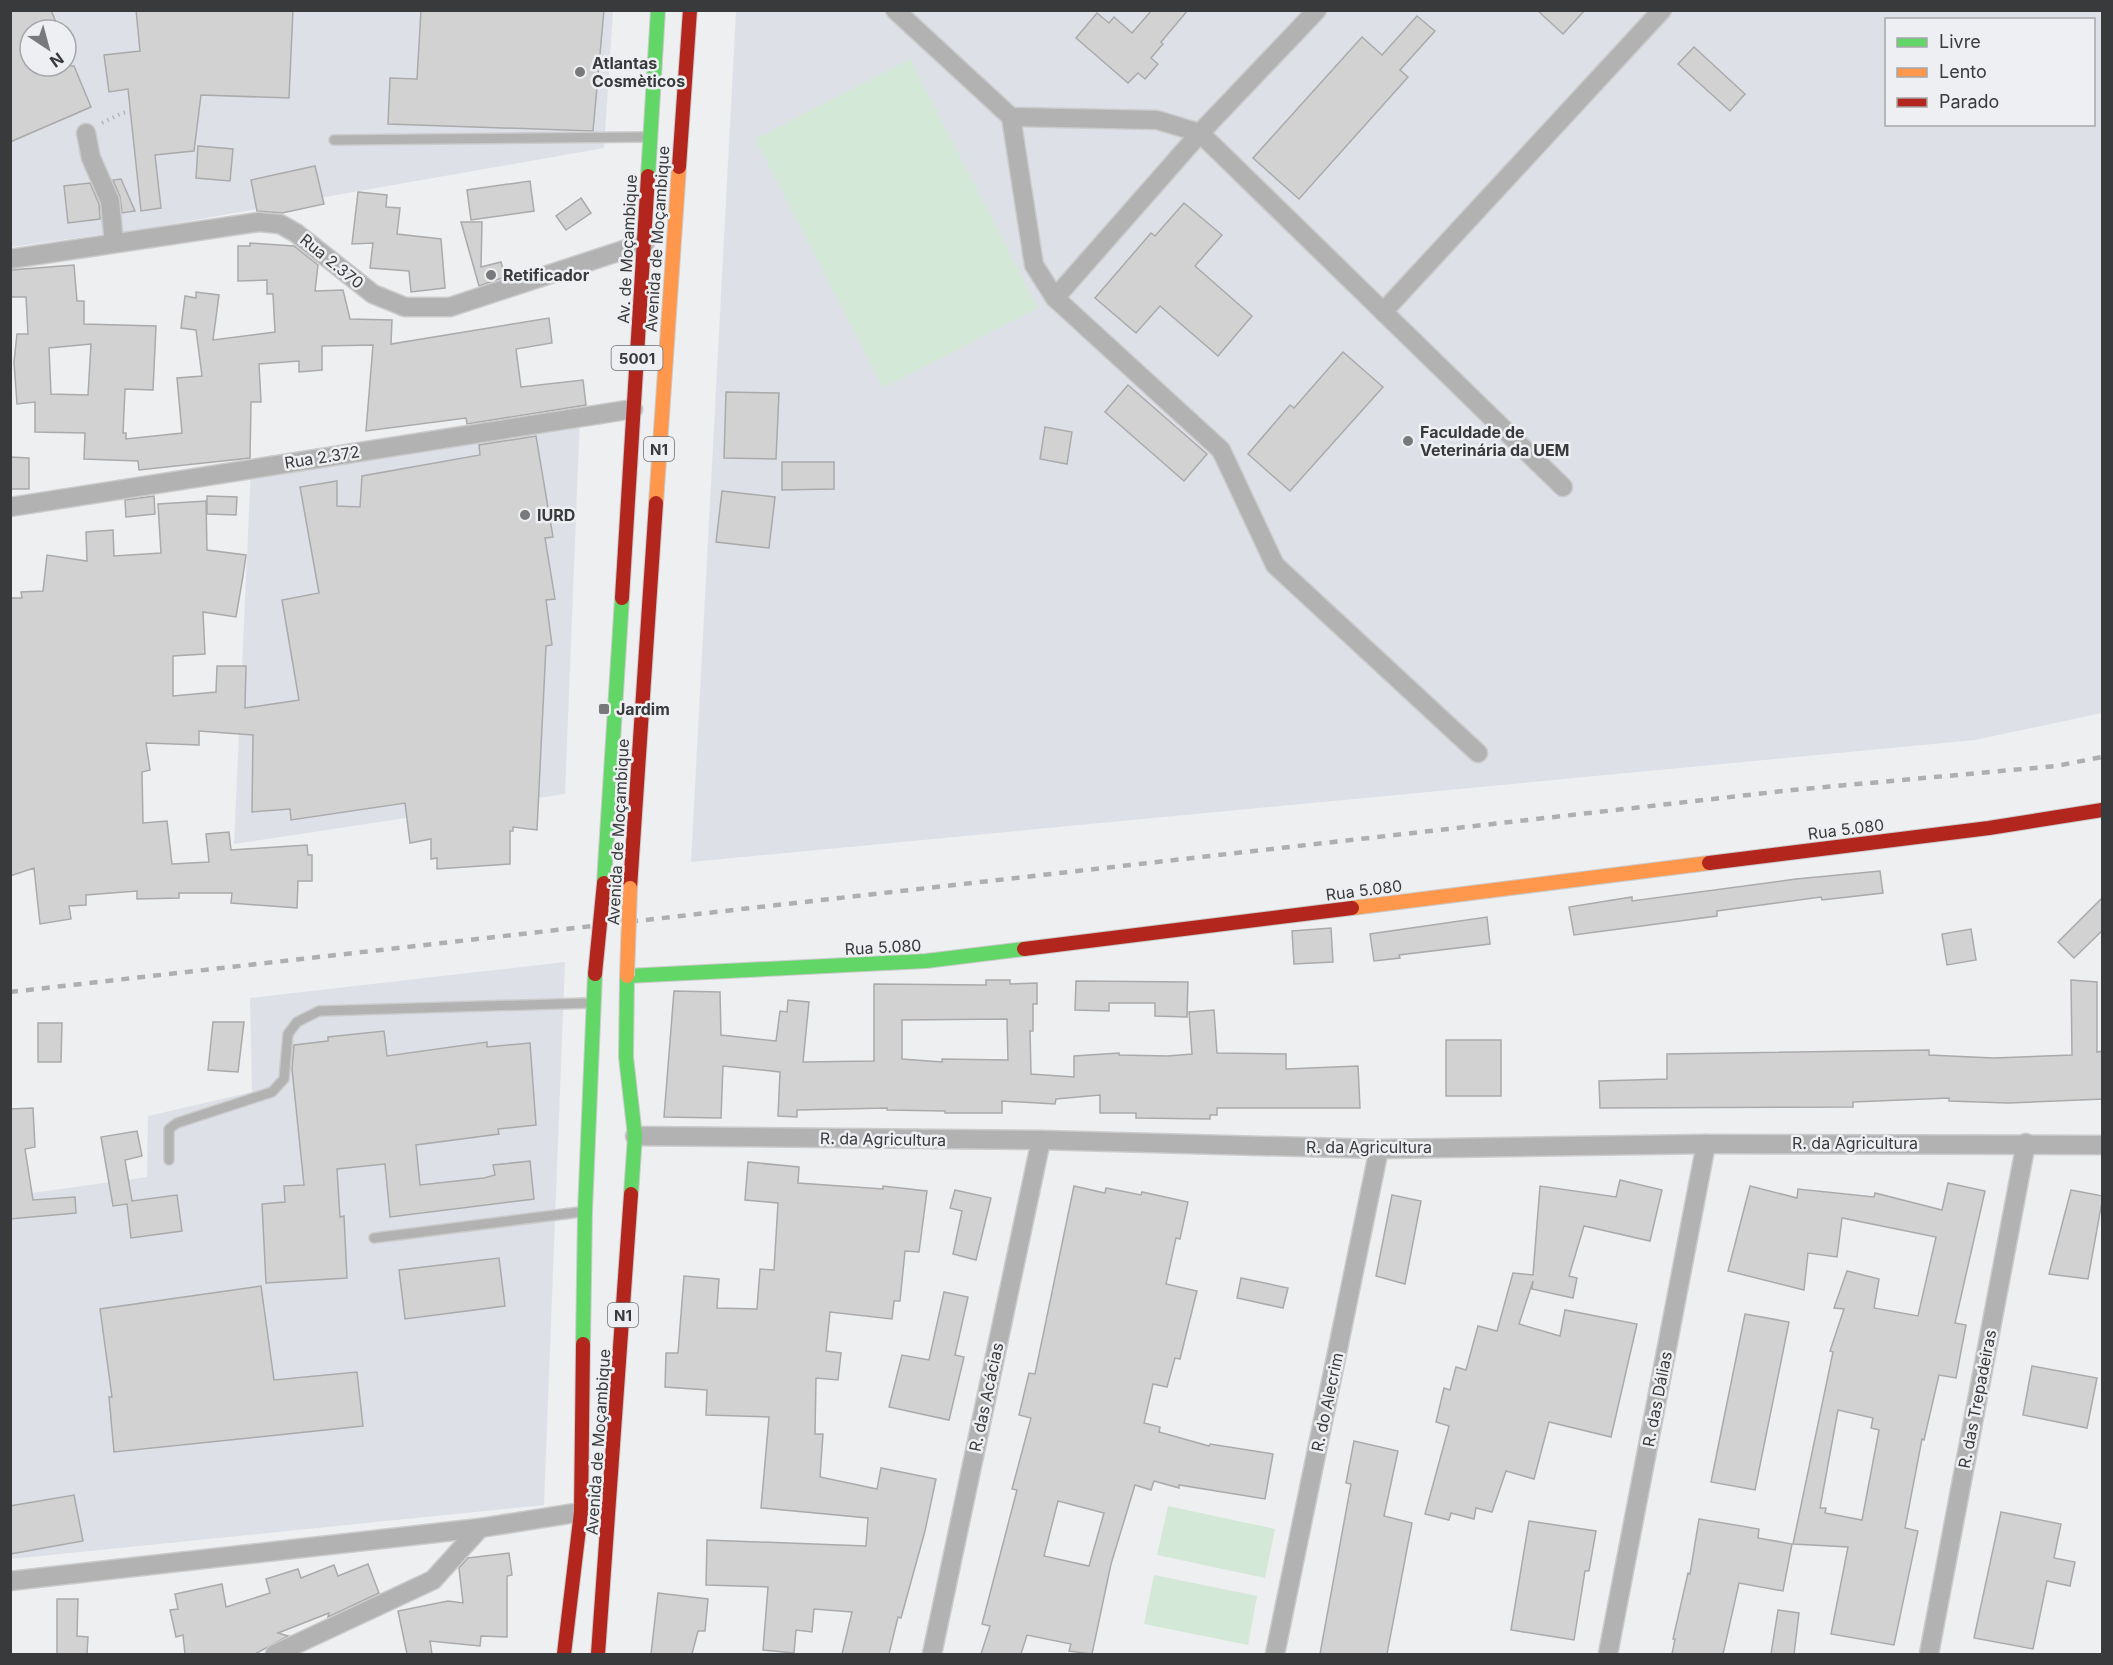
<svg xmlns="http://www.w3.org/2000/svg" width="2113" height="1665" viewBox="0 0 2113 1665" font-family="Inter,sans-serif">
<style>
.built{fill:#dde1e7;fill-rule:evenodd}
.green{fill:#d3e8d7}
.building{fill:#d2d2d3;stroke:#aaaaab;stroke-width:1.5;fill-rule:evenodd}
.lines{fill:none;stroke-linecap:round;stroke-linejoin:round}
.lane-casing{stroke:#cbcbcc;stroke-width:12}
.street-casing{stroke:#cbcbcc;stroke-width:21}
.fast-casing{stroke:#cbcbcc;stroke-width:16}
.slow-casing{stroke:#cbcbcc;stroke-width:16}
.jam-casing{stroke:#cbcbcc;stroke-width:16}
.path{stroke:#b4b4b5;stroke-width:4;stroke-dasharray:1.5 4.5;stroke-linecap:butt}
.lane{stroke:#b2b2b2;stroke-width:9}
.street{stroke:#b2b2b2;stroke-width:18}
.fast{stroke:#63d668;stroke-width:14}
.slow{stroke:#ff974d;stroke-width:14}
.jam{stroke:#b3261e;stroke-width:14}
.rail{stroke:#aeafb0;stroke-width:4.5;stroke-dasharray:8 8;stroke-linecap:butt}
.slow-bridge-casing{stroke:#cbcbcc;stroke-width:16;stroke-linecap:butt}
.jam-bridge-casing{stroke:#cbcbcc;stroke-width:16;stroke-linecap:butt}
.slow-bridge{stroke:#ff974d;stroke-width:14}
.jam-bridge{stroke:#b3261e;stroke-width:14}
.poi-dot{fill:#78797b;stroke:#edeff2;stroke-width:2}
.labels{text-anchor:middle;dominant-baseline:central;stroke-width:5;stroke-linejoin:round;paint-order:stroke}
.shield{fill:#edeff2;stroke:#6f7072;stroke-width:1.5}
.shield-label{font-size:15px;font-weight:bold;fill:#393a3b}
.poi-label{font-size:16px;font-weight:bold;fill:#393a3b;stroke:#edeff2;text-anchor:start}
.street-label{font-size:16px;fill:#393a3b;stroke:#edeff2}
</style>
<rect width="100%" height="100%" fill="#eeeff1"/>
<g class="built">
<path d="M 10,11 L 613,11 L 604,148 L 155,227 L 11,247 ZM 30,30 L 66,30 L 66,66 L 30,66 Z"/>
<path d="M 736,11 L 2102,11 L 2102,713 L 1975,740 L 691,862 ZM 1886,20 L 2094,20 L 2094,124 L 1886,124 Z"/>
<path d="M 580,416 L 565,794 L 234,844 L 251,467 Z"/>
<path d="M 565,962 L 544,1505 L 11,1559 L 10,1196 L 147,1177 L 148,1116 L 252,1092 L 250,998 Z"/>
</g>
<g class="green">
<path d="M 910,59 L 1038,308 L 883,388 L 755,139 Z"/>
<path d="M 1168,1506 L 1275,1529 L 1265,1578 L 1157,1555 Z"/>
<path d="M 1154,1575 L 1257,1596 L 1248,1645 L 1144,1624 Z"/>
</g>
<g class="building">
<path d="M 10,10 L 51,10 L 59,30 L 30,30 L 30,66 L 74,66 L 91,107 L 10,142 Z"/>
<path d="M 136,10 L 293,10 L 289,98 L 201,95 L 194,151 L 155,155 L 161,208 L 141,211 L 128,89 L 109,92 L 104,55 L 140,51 Z"/>
<path d="M 421,10 L 604,10 L 593,131 L 388,124 L 390,78 L 417,79 Z"/>
<path d="M 1152,10 L 1188,10 L 1161,42 L 1163,44 L 1151,58 L 1158,64 L 1145,79 L 1138,73 L 1128,83 L 1076,38 L 1097,13 L 1109,23 L 1114,17 L 1132,33 Z"/>
<path d="M 1537,10 L 1585,10 L 1563,34 Z"/>
<path d="M 1417,16 L 1435,31 L 1400,70 L 1408,77 L 1299,199 L 1253,158 L 1362,37 L 1382,55 Z"/>
<path d="M 1694,47 L 1745,94 L 1730,111 L 1678,64 Z"/>
<path d="M 198,146 L 233,149 L 230,181 L 196,178 Z"/>
<path d="M 315,166 L 324,204 L 282,213 L 257,211 L 251,180 Z"/>
<path d="M 121,179 L 135,211 L 122,213 L 120,197 L 113,180 Z"/>
<path d="M 530,181 L 534,211 L 471,220 L 467,190 Z"/>
<path d="M 90,183 L 99,204 L 100,219 L 68,223 L 64,186 Z"/>
<path d="M 358,192 L 387,195 L 386,207 L 400,208 L 397,234 L 441,239 L 445,288 L 411,292 L 409,271 L 370,268 L 373,243 L 352,244 Z"/>
<path d="M 581,198 L 591,213 L 566,230 L 556,216 Z"/>
<path d="M 1184,203 L 1222,235 L 1195,266 L 1252,316 L 1218,356 L 1160,306 L 1136,333 L 1095,298 L 1151,233 L 1155,236 Z"/>
<path d="M 461,222 L 482,222 L 481,267 L 501,262 L 505,277 L 479,286 Z"/>
<path d="M 250,243 L 294,246 L 318,265 L 315,291 L 343,290 L 350,319 L 392,320 L 391,344 L 549,318 L 552,343 L 516,349 L 521,387 L 583,380 L 586,405 L 467,424 L 466,418 L 366,431 L 373,345 L 322,346 L 322,370 L 299,372 L 299,361 L 259,364 L 261,402 L 251,402 L 250,458 L 139,470 L 138,461 L 84,459 L 85,433 L 35,432 L 35,402 L 17,404 L 14,362 L 17,334 L 28,334 L 26,297 L 11,297 L 11,270 L 74,265 L 77,301 L 84,301 L 84,324 L 156,326 L 153,390 L 125,389 L 123,433 L 126,433 L 126,439 L 182,433 L 177,378 L 202,376 L 196,330 L 181,328 L 185,296 L 196,298 L 196,292 L 219,295 L 213,340 L 275,332 L 273,294 L 267,294 L 267,280 L 238,281 L 238,246 L 250,246 ZM 91,344 L 88,395 L 51,394 L 49,348 Z"/>
<path d="M 1343,352 L 1383,387 L 1290,491 L 1248,454 L 1290,405 L 1294,408 Z"/>
<path d="M 1128,385 L 1207,454 L 1184,481 L 1105,412 Z"/>
<path d="M 726,392 L 779,393 L 776,459 L 724,458 Z"/>
<path d="M 1045,427 L 1072,432 L 1067,464 L 1040,459 Z"/>
<path d="M 536,436 L 553,537 L 545,538 L 555,599 L 546,600 L 552,645 L 546,646 L 537,830 L 513,827 L 513,831 L 510,831 L 510,864 L 437,869 L 437,858 L 431,859 L 431,839 L 410,843 L 405,803 L 291,820 L 290,809 L 252,812 L 253,735 L 199,731 L 199,745 L 146,743 L 150,770 L 142,772 L 143,823 L 167,821 L 172,864 L 209,862 L 206,834 L 229,832 L 231,850 L 307,845 L 308,855 L 312,855 L 312,881 L 298,881 L 297,908 L 231,903 L 232,893 L 179,893 L 179,898 L 137,899 L 137,891 L 86,895 L 86,905 L 69,906 L 71,919 L 40,924 L 34,868 L 10,876 L 10,598 L 22,598 L 21,592 L 43,591 L 47,555 L 87,561 L 86,532 L 113,530 L 114,556 L 161,553 L 158,504 L 206,501 L 207,550 L 246,555 L 243,576 L 236,617 L 203,612 L 205,654 L 173,656 L 173,696 L 216,692 L 217,666 L 246,666 L 245,708 L 299,700 L 282,600 L 319,593 L 300,487 L 337,481 L 337,506 L 360,507 L 362,476 L 480,455 L 479,445 Z"/>
<path d="M 10,457 L 29,458 L 29,489 L 10,489 Z"/>
<path d="M 782,462 L 834,462 L 834,489 L 782,490 Z"/>
<path d="M 722,491 L 775,497 L 769,548 L 716,542 Z"/>
<path d="M 154,496 L 155,514 L 126,517 L 125,500 Z"/>
<path d="M 207,496 L 237,497 L 236,515 L 207,514 Z"/>
<path d="M 1880,871 L 1883,893 L 1822,900 L 1821,897 L 1717,911 L 1717,916 L 1574,935 L 1569,907 L 1632,897 L 1632,901 L 1796,879 Z"/>
<path d="M 2103,897 L 2103,930 L 2074,958 L 2058,942 Z"/>
<path d="M 1487,917 L 1490,944 L 1399,955 L 1400,958 L 1374,961 L 1370,934 Z"/>
<path d="M 1331,928 L 1333,962 L 1294,964 L 1292,931 Z"/>
<path d="M 1971,929 L 1976,960 L 1947,965 L 1942,934 Z"/>
<path d="M 986,980 L 1010,980 L 1010,984 L 1037,983 L 1037,1004 L 1033,1004 L 1033,1031 L 1030,1031 L 1031,1074 L 1074,1077 L 1074,1056 L 1119,1053 L 1119,1055 L 1168,1056 L 1192,1054 L 1189,1012 L 1214,1010 L 1217,1053 L 1286,1054 L 1286,1069 L 1358,1066 L 1360,1108 L 1217,1108 L 1217,1115 L 1210,1115 L 1210,1119 L 1136,1118 L 1136,1113 L 1100,1113 L 1100,1095 L 1056,1099 L 1055,1104 L 1002,1101 L 1002,1113 L 945,1113 L 945,1111 L 887,1110 L 887,1108 L 797,1110 L 797,1117 L 778,1116 L 780,1072 L 723,1066 L 721,1118 L 664,1117 L 674,991 L 720,992 L 721,1035 L 776,1041 L 780,1011 L 787,1012 L 788,1000 L 809,1002 L 803,1062 L 874,1061 L 874,984 L 986,985 ZM 1007,1019 L 1008,1060 L 942,1059 L 942,1062 L 902,1059 L 902,1020 Z"/>
<path d="M 2071,980 L 2097,982 L 2097,1052 L 2103,1051 L 2103,1099 L 2008,1103 L 1949,1101 L 1949,1098 L 1853,1102 L 1853,1107 L 1600,1108 L 1599,1081 L 1667,1079 L 1667,1054 L 1929,1050 L 1929,1055 L 1993,1058 L 2072,1055 Z"/>
<path d="M 1076,981 L 1188,982 L 1187,1017 L 1155,1016 L 1155,1003 L 1109,1003 L 1109,1011 L 1075,1010 Z"/>
<path d="M 213,1022 L 244,1022 L 238,1072 L 208,1070 Z"/>
<path d="M 38,1023 L 62,1023 L 61,1062 L 38,1062 Z"/>
<path d="M 384,1031 L 387,1056 L 487,1042 L 487,1047 L 530,1043 L 536,1125 L 498,1129 L 499,1134 L 416,1145 L 420,1185 L 484,1178 L 495,1175 L 493,1165 L 530,1161 L 534,1199 L 390,1217 L 385,1164 L 337,1169 L 340,1217 L 344,1216 L 347,1278 L 266,1283 L 262,1204 L 285,1202 L 284,1186 L 304,1185 L 292,1069 L 294,1045 L 328,1041 L 328,1037 Z"/>
<rect x="1446" y="1040" width="55" height="56"/>
<path d="M 33,1108 L 35,1147 L 25,1149 L 33,1200 L 75,1197 L 76,1213 L 10,1219 L 10,1109 Z"/>
<path d="M 137,1131 L 142,1156 L 125,1160 L 132,1201 L 177,1195 L 182,1231 L 131,1238 L 127,1204 L 113,1206 L 101,1137 Z"/>
<path d="M 748,1162 L 799,1167 L 798,1183 L 883,1189 L 883,1186 L 927,1191 L 919,1252 L 905,1251 L 900,1301 L 894,1301 L 892,1319 L 830,1312 L 826,1351 L 841,1353 L 838,1380 L 816,1378 L 815,1434 L 823,1434 L 820,1477 L 877,1489 L 881,1468 L 936,1479 L 925,1531 L 901,1618 L 898,1617 L 889,1654 L 842,1654 L 852,1612 L 814,1609 L 812,1632 L 796,1630 L 794,1653 L 763,1650 L 768,1587 L 706,1585 L 707,1540 L 866,1546 L 868,1518 L 761,1508 L 769,1417 L 706,1415 L 707,1390 L 665,1387 L 666,1353 L 678,1353 L 684,1276 L 719,1279 L 717,1308 L 757,1309 L 760,1269 L 774,1270 L 778,1203 L 745,1200 Z"/>
<path d="M 1620,1180 L 1662,1190 L 1650,1241 L 1584,1226 L 1569,1276 L 1577,1278 L 1573,1298 L 1532,1289 L 1533,1281 L 1519,1324 L 1560,1336 L 1565,1310 L 1637,1324 L 1611,1437 L 1549,1422 L 1534,1479 L 1506,1471 L 1492,1512 L 1476,1508 L 1474,1519 L 1451,1513 L 1449,1520 L 1425,1514 L 1449,1426 L 1436,1422 L 1444,1388 L 1450,1390 L 1456,1367 L 1466,1370 L 1478,1326 L 1497,1331 L 1513,1273 L 1533,1275 L 1540,1186 L 1616,1197 Z"/>
<path d="M 1948,1183 L 1985,1191 L 1955,1323 L 1966,1325 L 1956,1378 L 1939,1375 L 1924,1440 L 1922,1439 L 1905,1528 L 1918,1531 L 1894,1645 L 1831,1634 L 1848,1547 L 1793,1544 L 1833,1352 L 1830,1351 L 1844,1309 L 1834,1308 L 1847,1271 L 1879,1279 L 1874,1308 L 1918,1316 L 1936,1237 L 1842,1218 L 1837,1257 L 1808,1253 L 1804,1290 L 1728,1271 L 1750,1186 L 1797,1198 L 1798,1189 L 1874,1197 L 1875,1193 L 1942,1210 ZM 1838,1410 L 1873,1418 L 1871,1428 L 1879,1430 L 1862,1520 L 1825,1513 L 1826,1508 L 1820,1508 Z"/>
<path d="M 1074,1186 L 1105,1193 L 1106,1188 L 1141,1195 L 1142,1192 L 1188,1202 L 1180,1239 L 1176,1238 L 1166,1284 L 1197,1291 L 1180,1359 L 1175,1358 L 1167,1387 L 1153,1384 L 1144,1423 L 1160,1427 L 1159,1432 L 1209,1446 L 1210,1444 L 1273,1454 L 1265,1499 L 1179,1485 L 1179,1488 L 1154,1481 L 1151,1490 L 1135,1485 L 1111,1564 L 1092,1654 L 1069,1651 L 1071,1644 L 1027,1635 L 1021,1654 L 981,1654 L 990,1626 L 982,1624 L 1017,1490 L 1012,1489 L 1031,1418 L 1019,1415 L 1029,1373 L 1035,1374 ZM 1058,1501 L 1104,1513 L 1089,1566 L 1044,1556 Z"/>
<path d="M 955,1190 L 991,1198 L 976,1260 L 953,1254 L 962,1211 L 950,1208 Z"/>
<path d="M 2071,1190 L 2103,1196 L 2088,1279 L 2049,1274 Z"/>
<path d="M 1392,1195 L 1421,1201 L 1405,1284 L 1376,1276 Z"/>
<path d="M 499,1258 L 505,1306 L 405,1319 L 399,1270 Z"/>
<path d="M 1241,1278 L 1288,1288 L 1283,1308 L 1237,1298 Z"/>
<path d="M 261,1286 L 274,1380 L 357,1372 L 363,1426 L 114,1452 L 109,1397 L 112,1397 L 100,1309 Z"/>
<path d="M 944,1292 L 968,1297 L 955,1355 L 964,1357 L 949,1420 L 889,1407 L 902,1355 L 929,1360 Z"/>
<path d="M 1745,1314 L 1789,1322 L 1755,1490 L 1711,1482 Z"/>
<path d="M 2032,1366 L 2097,1378 L 2087,1428 L 2023,1415 Z"/>
<path d="M 1354,1441 L 1398,1451 L 1384,1516 L 1412,1523 L 1387,1654 L 1320,1654 L 1351,1484 L 1346,1483 Z"/>
<path d="M 74,1495 L 83,1541 L 10,1554 L 10,1506 Z"/>
<path d="M 2001,1512 L 2061,1524 L 2054,1558 L 2075,1562 L 2070,1586 L 2047,1581 L 2033,1649 L 1974,1638 Z"/>
<path d="M 1699,1519 L 1759,1529 L 1758,1538 L 1792,1544 L 1783,1591 L 1739,1583 L 1723,1654 L 1672,1654 L 1675,1639 L 1673,1639 L 1688,1573 L 1690,1574 Z"/>
<path d="M 1529,1521 L 1596,1531 L 1589,1571 L 1585,1571 L 1574,1640 L 1511,1630 Z"/>
<path d="M 509,1553 L 512,1575 L 507,1576 L 507,1637 L 481,1636 L 480,1646 L 430,1641 L 432,1654 L 407,1654 L 398,1611 L 448,1601 L 463,1603 L 459,1568 L 468,1558 Z"/>
<path d="M 368,1564 L 379,1593 L 328,1617 L 329,1613 L 278,1633 L 288,1636 L 255,1654 L 185,1654 L 183,1635 L 176,1637 L 170,1610 L 178,1609 L 175,1594 L 222,1584 L 226,1607 L 270,1593 L 266,1579 L 298,1569 L 301,1578 L 334,1565 L 338,1576 Z"/>
<path d="M 658,1593 L 708,1599 L 705,1631 L 698,1631 L 692,1654 L 651,1654 Z"/>
<path d="M 57,1599 L 78,1599 L 77,1636 L 88,1637 L 87,1654 L 57,1654 Z"/>
<path d="M 1778,1610 L 1799,1613 L 1794,1654 L 1771,1654 Z"/>
</g>
<g class="lines">
<g class="lane-casing">
<g id="lane">
<path d="M 334,140 L 643,137"/>
<path d="M 169,1160 L 169,1129 L 177,1123 L 272,1092 L 284,1079 L 288,1034 L 297,1022 L 319,1011 L 589,1003"/>
<path d="M 374,1238 L 580,1212"/>
</g>
</g>
<g class="street-casing">
<g id="street">
<path d="M 895,10 L 1011,117 L 1034,265 L 1055,298 L 1221,450 L 1275,565 L 1478,753"/>
<path d="M 1011,117 L 1157,120 L 1200,133 L 1563,487"/>
<path d="M 86,133 L 91,158 L 110,201 L 114,243"/>
<path d="M 10,259 L 259,222 L 280,224 L 296,233 L 373,294 L 405,307 L 450,307 L 645,243"/>
<path d="M 1055,298 L 1200,133 L 1317,10"/>
<path d="M 1383,312 L 1662,10"/>
<path d="M 10,507 L 633,409"/>
<path d="M 635,1136 L 1041,1140 L 1379,1149 L 1706,1144 L 2102,1145"/>
<path d="M 10,1581 L 480,1528 L 581,1512"/>
<path d="M 275,1654 L 433,1580 L 480,1528"/>
<path d="M 932,1654 L 1041,1140"/>
<path d="M 1275,1654 L 1379,1149"/>
<path d="M 1608,1654 L 1706,1144"/>
<path d="M 1929,1654 L 2026,1143"/>
</g>
</g>
<g class="fast-casing">
<g id="fast">
<path d="M 648,176 L 658,10"/>
<path d="M 604,883 L 622,598"/>
<path d="M 627,976 L 926,961 L 1024,949"/>
<path d="M 627,976 L 626,1057 L 635,1136 L 631,1194"/>
<path d="M 583,1344 L 585,1211 L 595,974"/>
</g>
</g>
<g class="slow-casing">
<g id="slow">
<path d="M 656,503 L 679,167"/>
<path d="M 1352,908 L 1709,863"/>
</g>
</g>
<g class="jam-casing">
<g id="jam">
<path d="M 679,167 L 690,10"/>
<path d="M 622,598 L 648,176"/>
<path d="M 1709,863 L 1989,828 L 2102,810"/>
<path d="M 630,888 L 656,503"/>
<path d="M 1024,949 L 1352,908"/>
<path d="M 564,1654 L 581,1512 L 583,1344"/>
<path d="M 598,1654 L 631,1194"/>
</g>
</g>
<path class="path" d="M 102,123 L 122,113 L 134,111"/>
<use href="#lane" class="lane"/>
<use href="#street" class="street"/>
<use href="#fast" class="fast"/>
<use href="#slow" class="slow"/>
<use href="#jam" class="jam"/>
<path class="rail" d="M 10,992 L 1792,790 L 2056,766 L 2102,757"/>
<g class="slow-bridge-casing">
<path id="slow-bridge" d="M 627,976 L 630,888"/>
</g>
<g class="jam-bridge-casing">
<path id="jam-bridge" d="M 595,974 L 604,883"/>
</g>
<use href="#slow-bridge" class="slow-bridge"/>
<use href="#jam-bridge" class="jam-bridge"/>
</g>
<g class="poi-dot">
<circle cx="580" cy="72" r="6"/>
<circle cx="491" cy="275" r="6"/>
<circle cx="1408" cy="441" r="6"/>
<circle cx="525" cy="515" r="6"/>
<rect x="598" y="703" width="12" height="12" rx="3"/>
</g>
<g class="labels">
<g class="shield">
<rect x="611.5" y="346" width="51" height="24" rx="4.5"/>
<rect x="644" y="437" width="30" height="24" rx="4.5"/>
<rect x="608" y="1303" width="30" height="24" rx="4.5"/>
</g>
<g class="shield-label">
<text x="637" y="358">5001</text>
<text x="659" y="449">N1</text>
<text x="623" y="1315">N1</text>
</g>
<g class="poi-label">
<text x="592" y="63">Atlantas<tspan x="592" dy="18">Cosmèticos</tspan></text>
<text x="503" y="275">Retificador</text>
<text x="1420" y="432">Faculdade de<tspan x="1420" dy="18">Veterinária da UEM</tspan></text>
<text x="537" y="515">IURD</text>
<text x="616" y="709">Jardim</text>
</g>
<g class="street-label">
<text transform="translate(657 239) rotate(-86)">Avenida de Moçambique</text>
<text transform="translate(627 249) rotate(-87)">Av. de Moçambique</text>
<text transform="translate(332 261) rotate(39)">Rua 2.370</text>
<text transform="translate(322 457) rotate(-9)">Rua 2.372</text>
<text transform="translate(1846 829) rotate(-7)">Rua 5.080</text>
<text transform="translate(618 832) rotate(-87)">Avenida de Moçambique</text>
<text transform="translate(1364 890) rotate(-7)">Rua 5.080</text>
<text transform="translate(883 947) rotate(-3)">Rua 5.080</text>
<text transform="translate(883 1139) rotate(1)">R. da Agricultura</text>
<text x="1855" y="1143">R. da Agricultura</text>
<text x="1369" y="1147">R. da Agricultura</text>
<text transform="translate(986 1397) rotate(-78)">R. das Acácias</text>
<text transform="translate(1657 1399) rotate(-79)">R. das Dálias</text>
<text transform="translate(1977 1399) rotate(-79)">R. das Trepadeiras</text>
<text transform="translate(1327 1402) rotate(-78)">R. do Alecrim</text>
<text transform="translate(598 1442) rotate(-86)">Avenida de Moçambique</text>
</g>
</g>
<rect width="2113" height="1665" fill="none" stroke="#393a3b" stroke-width="24"/>
<rect x="1885" y="18" width="210" height="108" fill="#edeff2" stroke="#a5a7a9" stroke-width="1.5"/>
<rect x="1897" y="38" width="30" height="9" fill="#63d668" stroke="#a5a7a9" stroke-width="1.5"/>
<text x="1939" y="48" font-size="18" fill="#393a3b">Livre</text>
<rect x="1897" y="68" width="30" height="9" fill="#ff974d" stroke="#a5a7a9" stroke-width="1.5"/>
<text x="1939" y="78" font-size="18" fill="#393a3b">Lento</text>
<rect x="1897" y="98" width="30" height="9" fill="#b3261e" stroke="#a5a7a9" stroke-width="1.5"/>
<text x="1939" y="108" font-size="18" fill="#393a3b">Parado</text>
<g transform="translate(48 48) rotate(144)"><circle r="28" fill="#edeff2" stroke="#a5a7a9" stroke-width="1.5"/>
<path d="M0-4.5L10 22L0 15L-10 22Z" fill="#78797b"/>
<text y="-9" font-size="16" font-weight="bold" text-anchor="middle" fill="#393a3b">N</text>
</g>
</svg>
